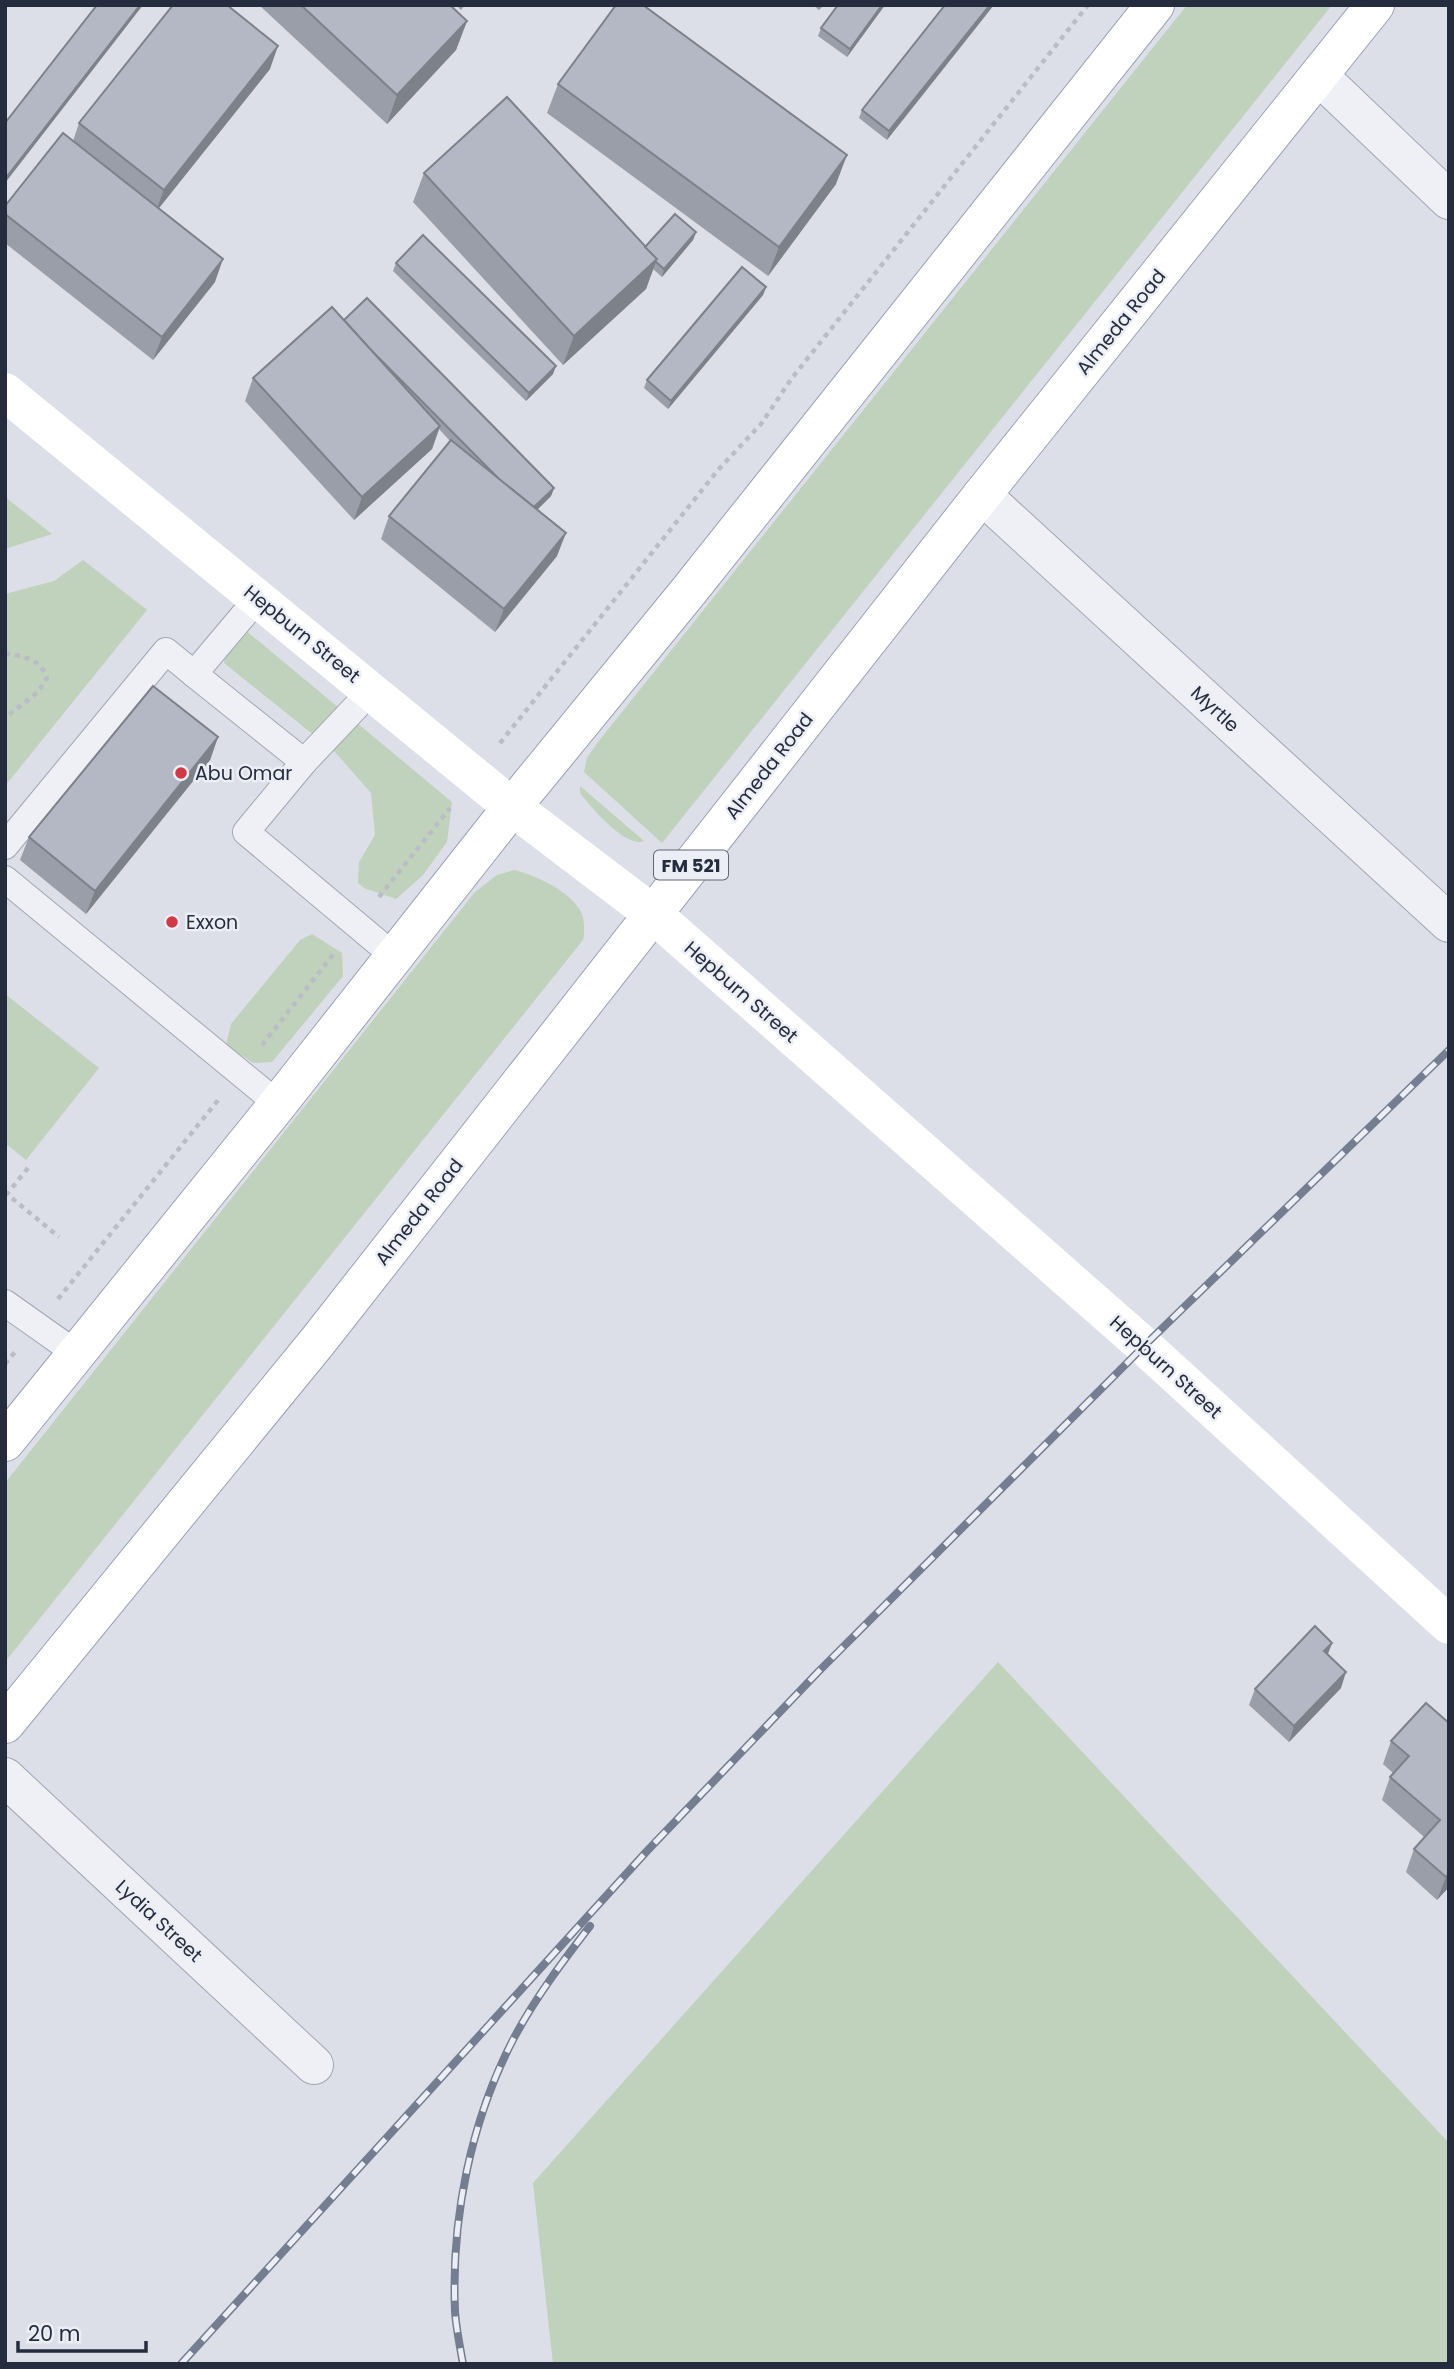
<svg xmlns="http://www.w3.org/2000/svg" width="1454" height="2369" viewBox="0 0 1454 2369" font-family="Poppins,sans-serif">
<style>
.green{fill:#c0d1bc}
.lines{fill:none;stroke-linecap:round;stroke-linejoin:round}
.lane-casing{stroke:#a1a6b1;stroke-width:28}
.street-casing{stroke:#a1a6b1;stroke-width:40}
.primary-casing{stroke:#9ba2b3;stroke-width:40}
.path{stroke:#babdc5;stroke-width:4.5;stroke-dasharray:5 5;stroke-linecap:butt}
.lane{stroke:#eef0f5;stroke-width:26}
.street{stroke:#eef0f5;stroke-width:38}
.secondary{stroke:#fff;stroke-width:38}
.primary{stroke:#fff;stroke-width:38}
.rail-casing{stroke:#757d91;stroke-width:8}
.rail{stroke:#ebeef4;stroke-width:5;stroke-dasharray:16;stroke-linecap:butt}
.wall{fill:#9a9ea9}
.shaded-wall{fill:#7d8189}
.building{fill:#b3b8c4;stroke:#7d8189;stroke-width:2}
.poi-dot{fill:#d33945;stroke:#ebeef4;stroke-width:2.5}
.labels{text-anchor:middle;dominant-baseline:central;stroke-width:5;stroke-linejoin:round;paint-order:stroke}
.shield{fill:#ebeef4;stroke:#606674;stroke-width:2}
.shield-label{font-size:18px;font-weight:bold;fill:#252c3d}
.street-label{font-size:19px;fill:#252c3d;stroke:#ebeef4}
.poi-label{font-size:19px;fill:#252c3d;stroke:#ebeef4;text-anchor:start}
</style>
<rect width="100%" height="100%" fill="#dcdfe7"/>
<g class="green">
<path d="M 1187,5 L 1332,5 L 662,843 L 584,772 L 587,758 L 598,742 Z"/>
<path d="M 5,497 L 52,534 L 5,549 Z"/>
<path d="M 83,560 L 147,610 L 5,786 L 5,594 L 54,581 Z"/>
<path d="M 244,629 L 452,802 L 447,842 L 423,875 L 396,899 L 364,888 L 358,883 L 359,862 L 375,835 L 371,793 L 335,752 L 224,663 L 226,653 Z"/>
<path d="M 580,786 L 644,841 C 626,849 591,807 580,793 Z"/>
<path d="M 514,870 C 535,875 565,889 578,907 C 585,916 585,930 583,940 L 5,1662 L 5,1483 L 475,892 L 497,875 Z"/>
<path d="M 312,934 L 342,953 L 343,976 L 272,1062 L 253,1063 L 226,1045 L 231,1024 L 300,940 Z"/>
<path d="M 5,994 L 99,1068 L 26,1160 L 5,1143 Z"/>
<path d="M 998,1662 L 1449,2143 L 1449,2364 L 553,2364 L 533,2183 Z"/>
</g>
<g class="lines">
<g class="lane-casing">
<g id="lane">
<path d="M 258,598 L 194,674 L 304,762 L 246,832 L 394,956"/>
<path d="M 304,762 L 371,691"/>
<path d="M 5,846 L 166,651 L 194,674"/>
<path d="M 5,879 L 278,1104"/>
<path d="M 5,1303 L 77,1354"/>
</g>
</g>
<g class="street-casing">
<g id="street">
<path d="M 1319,76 L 1449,200"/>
<path d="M 982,495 L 1449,923"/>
<path d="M 5,1777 L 314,2065"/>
</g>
</g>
<g class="primary-casing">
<g id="primary">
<path d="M 5,1442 L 278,1104 L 512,807 L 688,592 L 1155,5"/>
<path d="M 5,1724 L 318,1341 L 982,495 L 1375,5"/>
</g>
</g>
<g class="path">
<path d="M 5,653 C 25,658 39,657 47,678 L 38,692 L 5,718"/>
<path d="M 500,743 L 718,470 L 761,424 L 792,378 L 1088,5"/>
<path d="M 379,897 L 450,808"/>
<path d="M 262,1045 L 336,951"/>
<path d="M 28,1168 L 7,1194 L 59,1237"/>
<path d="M 58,1299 L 219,1099"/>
<path d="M 5,1364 L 15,1352"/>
</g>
<use href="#lane" class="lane"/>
<use href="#street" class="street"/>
<path class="secondary" d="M 5,392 L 512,807 L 653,914 L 1144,1346 L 1449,1625"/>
<use href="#primary" class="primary"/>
<g class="rail-casing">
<g id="rail">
<path d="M 181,2364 L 647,1851 L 819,1671 L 1144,1346 L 1449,1050"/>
<path d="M 463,2364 C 460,2346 456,2328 455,2311 C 451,2218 471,2119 515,2036 C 536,1997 563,1961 590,1926"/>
</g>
</g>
<use href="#rail" class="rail"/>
</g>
<g class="wall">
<path d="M 259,5 L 450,5 L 467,21 L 456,50 L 387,124 Z"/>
<path d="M 456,5 L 465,5 L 461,10 Z"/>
<path d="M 813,5 L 824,5 L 819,10 Z"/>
<path d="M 885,5 L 847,57 L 818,36 L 821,28 Z"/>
<path d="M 945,5 L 887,140 L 859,118 L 862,110 Z"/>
<path d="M 270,69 L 159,208 L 215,282 L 153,360 L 5,243 L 5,206 L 73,141 L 79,123 Z"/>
<path d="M 558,84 L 836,184 L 768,276 L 547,113 Z"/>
<path d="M 424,173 L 645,247 L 696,232 L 693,240 L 662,277 L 653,269 L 646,289 L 563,365 L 413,202 Z"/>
<path d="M 396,263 L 553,374 L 526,401 L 393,271 Z"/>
<path d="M 766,287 L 763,295 L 668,409 L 644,388 L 647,380 Z"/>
<path d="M 344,320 L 554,488 L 551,496 L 537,510 L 557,556 L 495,632 L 381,539 L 389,516 L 450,441 L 439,429 L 432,449 L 354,520 L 245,401 L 253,378 Z"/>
<path d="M 218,737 L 210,760 L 86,914 L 20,860 L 29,837 Z"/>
<path d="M 1332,1643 L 1328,1654 L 1341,1688 L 1289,1742 L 1249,1705 L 1255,1689 Z"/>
<path d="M 1449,1723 L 1449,1887 L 1437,1900 L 1406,1872 L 1414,1849 L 1424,1837 L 1382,1800 L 1390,1777 L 1393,1773 L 1383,1764 L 1391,1741 Z"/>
</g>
<g class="shaded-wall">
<path d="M 140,5 L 143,5 L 5,183 L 5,179 Z"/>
<path d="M 882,5 L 885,5 L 847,57 L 850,49 Z"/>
<path d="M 990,5 L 994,5 L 887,140 L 889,131 Z"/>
<path d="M 467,21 L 456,50 L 387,124 L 397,95 Z"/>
<path d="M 278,46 L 270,69 L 155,213 L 164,190 Z"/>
<path d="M 847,155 L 836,184 L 768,276 L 779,247 Z"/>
<path d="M 696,232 L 693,240 L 662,277 L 664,269 Z"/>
<path d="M 223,259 L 215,282 L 153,360 L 162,337 Z"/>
<path d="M 657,259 L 646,289 L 563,365 L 574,336 Z"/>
<path d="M 766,287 L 763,295 L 668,409 L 671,401 Z"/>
<path d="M 556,366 L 553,374 L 526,401 L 529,393 Z"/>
<path d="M 440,426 L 432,449 L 354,520 L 362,497 Z"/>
<path d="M 554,488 L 551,496 L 528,519 L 530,511 Z"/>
<path d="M 566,533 L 557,556 L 495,632 L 504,609 Z"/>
<path d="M 218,737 L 210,760 L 86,914 L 95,891 Z"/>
<path d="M 1332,1643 L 1326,1658 L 1324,1651 Z"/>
<path d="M 1346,1672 L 1341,1688 L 1289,1742 L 1294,1726 Z"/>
<path d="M 1449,1873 L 1449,1887 L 1437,1900 L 1446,1877 Z"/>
</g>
<g class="building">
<path d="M 97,5 L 140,5 L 5,179 L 5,123 Z"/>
<path d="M 173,5 L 227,5 L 278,46 L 164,190 L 79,123 Z"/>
<path d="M 301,5 L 450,5 L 467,21 L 397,95 Z"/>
<path d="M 616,5 L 643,5 L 847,155 L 779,247 L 558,84 Z"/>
<path d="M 838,5 L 882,5 L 850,49 L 821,28 Z"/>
<path d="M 945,5 L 990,5 L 889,131 L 862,110 Z"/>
<path d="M 507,97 L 657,259 L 574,336 L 424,173 Z"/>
<path d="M 63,133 L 223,259 L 162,337 L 5,214 L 5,206 Z"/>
<path d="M 675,214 L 696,232 L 664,269 L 655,261 L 657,259 L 645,247 Z"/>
<path d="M 423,235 L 556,366 L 529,393 L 396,263 Z"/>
<path d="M 742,267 L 766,287 L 671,401 L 647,380 Z"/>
<path d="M 367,298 L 554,488 L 534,507 L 500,480 L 369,348 L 344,320 Z"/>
<path d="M 332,307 L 440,426 L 362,497 L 253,378 Z"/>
<path d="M 451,440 L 566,533 L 504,609 L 389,516 Z"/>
<path d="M 153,686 L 218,737 L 95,891 L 29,837 Z"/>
<path d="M 1315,1626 L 1332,1643 L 1324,1651 L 1346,1672 L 1294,1726 L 1255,1689 Z"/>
<path d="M 1426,1703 L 1449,1723 L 1449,1873 L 1446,1877 L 1414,1849 L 1440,1820 L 1390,1777 L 1409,1756 L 1391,1741 Z"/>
</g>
<g class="poi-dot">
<circle cx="181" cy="773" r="7"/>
<circle cx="172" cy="922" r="7"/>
</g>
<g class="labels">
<rect class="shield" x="654" y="850.5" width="74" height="29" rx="5"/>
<g class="shield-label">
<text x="691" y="865">FM 521</text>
</g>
<g class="street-label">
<text transform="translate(1121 322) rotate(-51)">Almeda Road</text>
<text transform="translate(302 634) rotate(39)">Hepburn Street</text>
<text transform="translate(1215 709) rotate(43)">Myrtle</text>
<text transform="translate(769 766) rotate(-52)">Almeda Road</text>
<text transform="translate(741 992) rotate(41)">Hepburn Street</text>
<text transform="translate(419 1212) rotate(-52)">Almeda Road</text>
<text transform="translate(1166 1367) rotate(42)">Hepburn Street</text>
<text transform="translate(159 1921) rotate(43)">Lydia Street</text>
</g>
<g class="poi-label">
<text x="195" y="773">Abu Omar</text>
<text x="186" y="922">Exxon</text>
</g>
</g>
<rect width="1454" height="2369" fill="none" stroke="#252c3d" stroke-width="14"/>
<path d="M18 2341v10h128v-10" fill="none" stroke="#252c3d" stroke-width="3.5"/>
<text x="28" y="2341" font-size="21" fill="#252c3d" stroke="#ebeef4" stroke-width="5" paint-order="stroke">20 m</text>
</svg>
